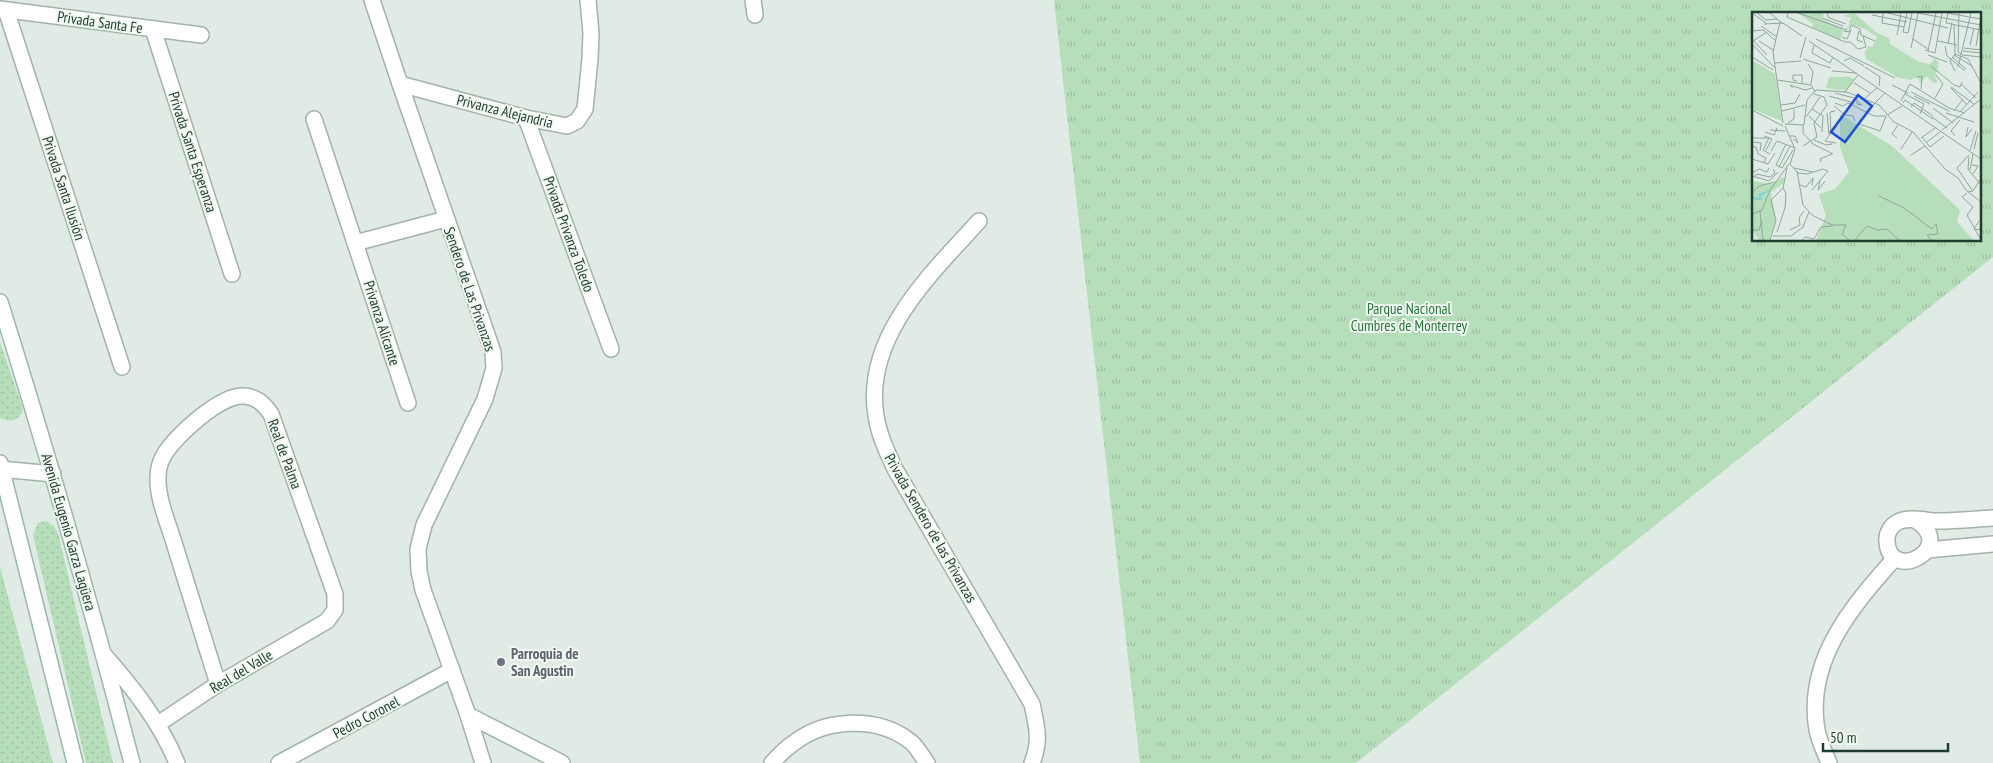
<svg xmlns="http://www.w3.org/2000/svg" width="1993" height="763" viewBox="0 0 1993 763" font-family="'PT Sans Narrow',sans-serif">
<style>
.grass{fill:url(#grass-dots)}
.park{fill:url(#park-tufts);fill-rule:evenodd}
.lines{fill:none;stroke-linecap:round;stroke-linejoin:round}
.street-casing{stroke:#a2b3aa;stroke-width:18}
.secondary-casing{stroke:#9db8aa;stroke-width:18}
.street{stroke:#fff;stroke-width:15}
.secondary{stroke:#fff;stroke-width:15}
.worship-dot{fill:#6b7280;stroke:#f0f8f2;stroke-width:2}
.labels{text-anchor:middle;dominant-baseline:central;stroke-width:4;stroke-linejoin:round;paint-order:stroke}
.street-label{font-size:15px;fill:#1f3c30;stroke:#f0f8f2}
.park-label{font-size:15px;fill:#277539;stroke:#f0f8f2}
.worship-label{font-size:15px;font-weight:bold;fill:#5b616d;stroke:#f0f8f2;text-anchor:start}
.inset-river{fill:none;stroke:#84d4d3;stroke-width:2.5}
.inset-road{fill:none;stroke:#92a59c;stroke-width:1}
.view{fill:#1d4ed8;fill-opacity:0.15;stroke:#1d4ed8;stroke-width:2.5}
.inset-edge{fill:none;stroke:#1f3c30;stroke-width:2.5}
</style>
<defs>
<pattern id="grass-dots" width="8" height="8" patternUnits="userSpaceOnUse" patternTransform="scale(1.25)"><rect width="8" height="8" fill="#b7debb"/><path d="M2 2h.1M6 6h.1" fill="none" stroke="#9dbfa1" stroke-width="1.8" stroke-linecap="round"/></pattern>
<pattern id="park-tufts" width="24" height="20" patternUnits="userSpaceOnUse" patternTransform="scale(1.25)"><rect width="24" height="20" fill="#b7debb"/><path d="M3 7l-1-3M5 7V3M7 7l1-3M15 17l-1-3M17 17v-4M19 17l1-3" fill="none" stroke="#9dbfa1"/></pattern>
</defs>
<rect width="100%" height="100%" fill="#dfebe4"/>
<g class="grass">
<path d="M 0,342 L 23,409 C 19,421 11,423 0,418 Z"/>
<path d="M 46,521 L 54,526 L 58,533 L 113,763 L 86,763 L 33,535 L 38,523 Z"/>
<path d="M 0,567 L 53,763 L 0,763 Z"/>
</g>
<path class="park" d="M 1054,0 L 1993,0 L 1993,257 L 1356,763 L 1140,763 ZM 1753,14 L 1979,14 L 1979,240 L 1753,240 Z"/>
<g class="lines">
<g class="street-casing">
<g id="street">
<path d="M 372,0 L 400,84 L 493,352 L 494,368 L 485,399 L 424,525 L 418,549 L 419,571 L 423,590 L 468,715 L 483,763"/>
<path d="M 753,0 L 755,15"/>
<path d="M 0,9 L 201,35"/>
<path d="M 6,10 L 122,367"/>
<path d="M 153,29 L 232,274"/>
<path d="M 400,84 L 526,118 L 567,126 L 577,121 L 585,109 L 590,59 L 591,33 L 588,0"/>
<path d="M 526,118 L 611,349"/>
<path d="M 314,119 L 408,403"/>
<path d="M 979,221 C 931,274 863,337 876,416 C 879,435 887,452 895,469 L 1032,704 C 1037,727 1041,741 1032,763"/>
<path d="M 355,243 L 446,219"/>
<path d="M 0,469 L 53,474"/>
<path d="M 1915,520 C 1960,547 1889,585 1887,541 C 1886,534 1891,525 1898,522 C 1909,516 1927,521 1939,521 C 1957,521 1975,519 1993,518"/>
<path d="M 1927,550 L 1993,544"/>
<path d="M 105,656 C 134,689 160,722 177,763"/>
<path d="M 468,715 L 562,763"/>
<path d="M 158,724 L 218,684 L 327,621 L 335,610 L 335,594 L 271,414 C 264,404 257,397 244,396 C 221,394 175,436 164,455 C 160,462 158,469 158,477 C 157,499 169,525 175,546 C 189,592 204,638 218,684"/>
<path d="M 279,763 L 452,670"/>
<path d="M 772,763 C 779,755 786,748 795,742 C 827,718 879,716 911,742 C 917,747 922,756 927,763"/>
<path d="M 1829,763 C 1825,753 1819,741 1817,730 C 1805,661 1852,606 1895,558"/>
</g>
</g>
<g class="secondary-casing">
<g id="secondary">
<path d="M 0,302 C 48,455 92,608 132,763"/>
<path d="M 0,463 L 75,763"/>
</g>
</g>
<use href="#street" class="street"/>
<use href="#secondary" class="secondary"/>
</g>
<circle class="worship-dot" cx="501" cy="662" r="5"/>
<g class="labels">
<g class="street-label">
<text transform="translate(100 22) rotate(8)">Privada Santa Fe</text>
<text transform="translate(505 111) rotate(14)">Privanza Alejandría</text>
<text transform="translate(193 152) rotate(72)">Privada Santa Esperanza</text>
<text transform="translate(64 188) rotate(72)">Privada Santa Ilusión</text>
<text transform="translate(569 234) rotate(70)">Privada Privanza Toledo</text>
<text transform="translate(470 289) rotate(71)">Sendero de Las Privanzas</text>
<text transform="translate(382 323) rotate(72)">Privanza Alicante</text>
<text transform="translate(285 454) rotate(70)">Real de Palma</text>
<text transform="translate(931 528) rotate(60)">Privada Sendero de las Privanzas</text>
<text transform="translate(69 532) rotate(74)">Avenida Eugenio Garza Lagüera</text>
<text transform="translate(241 671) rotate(-31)">Real del Valle</text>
<text transform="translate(366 717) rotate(-28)">Pedro Coronel</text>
</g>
<g class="park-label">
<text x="1409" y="308">Parque Nacional<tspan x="1409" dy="17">Cumbres de Monterrey</tspan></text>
</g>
<g class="worship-label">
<text x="511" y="653">Parroquia de<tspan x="511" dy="17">San Agustin</tspan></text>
</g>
</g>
<g transform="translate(1752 12)">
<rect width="229" height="229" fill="#dfebe4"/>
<path d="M 0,48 L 23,62 L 30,109 L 0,97 Z" fill="#b7debb"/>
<path d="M 46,1 L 72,1 L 70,7 L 94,19 L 99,6 L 92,4 L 102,1 L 124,20 L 137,26 L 138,32 L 167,50 L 178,52 L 183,46 L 187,51 L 183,65 L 186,70 L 181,71 L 175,64 L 168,71 L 166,65 L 158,68 L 145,65 L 114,47 L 113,40 L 116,34 L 120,35 L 125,25 L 113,17 L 98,12 L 95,19 L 92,18 L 88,28 L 60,15 L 61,12 ZM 30,165 L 33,166 L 32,171 L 19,180 L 24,209 L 17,228 L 7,228 L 0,218 L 0,169 L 21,172 Z" fill="#b7debb"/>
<path d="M 77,65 L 97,65 L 102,67 L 96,77 L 88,78 L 74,76 ZM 88,102 L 140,134 L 208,198 L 205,210 L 221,228 L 64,228 L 74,204 L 67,182 L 83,177 L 97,160 L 88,135 Z" fill="#b7debb"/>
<path class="inset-river" d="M 0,186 L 9,187 L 8,183 L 16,179"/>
<path class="inset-road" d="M 0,1 L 14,11M 5,1 L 14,8 L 25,7M 18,1 L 31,12M 36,1 L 35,5 L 93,30 L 98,30 L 106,37 L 114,35 L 111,24M 46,1 L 95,18M 75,1 L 77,6 L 94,12M 131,1 L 130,11 L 152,15M 136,1 L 196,16M 155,1 L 151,20 L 156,21 L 160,1M 166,1 L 229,13M 195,1 L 229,7M 196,1 L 194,11 L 229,18M 207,1 L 206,40 L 210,42M 120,3 L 155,10M 70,6 L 91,14M 28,10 L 21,40 L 31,111M 12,12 L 31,11 L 50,24M 202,13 L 203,42M 9,14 L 25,25M 0,19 L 11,18 L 23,28M 92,19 L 97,20 L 99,13 L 108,17 L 109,23 L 123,29M 107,19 L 105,28 L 111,30M 145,23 L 149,1M 90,25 L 95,27 L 99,18M 0,27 L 15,43M 64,27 L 143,66M 161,27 L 176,37M 1,29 L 15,20M 7,29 L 21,38M 57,29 L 229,147M 186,29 L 205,33M 0,32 L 23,56M 196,32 L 200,10M 62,33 L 60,41 L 78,51 L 81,45M 218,33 L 222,16M 193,34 L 195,44 L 213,59M 224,34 L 228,10M 159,36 L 166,1M 212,36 L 229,38M 173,38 L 183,41 L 190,1M 176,39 L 184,1M 211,39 L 229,41M 203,42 L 216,47 L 229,71M 176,43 L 195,50M 202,43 L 220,54M 210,43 L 229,45M 0,45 L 21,58M 200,45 L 214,57M 48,46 L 54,25M 51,47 L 79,56M 92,49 L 98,46 L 112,54M 22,51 L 49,49M 56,52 L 61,60 L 59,72M 179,54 L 202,73 L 208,75 L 210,70M 113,55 L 128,65 L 127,74M 206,55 L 219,1M 80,59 L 104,61M 203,59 L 198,49 L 203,42M 165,65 L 170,64 L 169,77M 25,68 L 59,73 L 63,80M 45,69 L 41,68 L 41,63 L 50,63 L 50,72M 102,71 L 118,81M 209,72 L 224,86M 140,73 L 156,81M 199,75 L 222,92M 41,76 L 38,73 L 53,78 L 60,76M 199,76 L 215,93M 159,80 L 197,99M 83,81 L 102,86M 92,81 L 106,63M 153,82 L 172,92 L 168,102M 77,84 L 99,90M 162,84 L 178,92M 183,86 L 191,72 L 184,63M 111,88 L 125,76M 105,89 L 110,93 L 105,92 L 105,87M 149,89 L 158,72 L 197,96 L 213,101M 83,91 L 91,94 L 96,91 L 122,104 L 134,104M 151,91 L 153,88 L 181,107M 29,93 L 43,91 L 48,82M 82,94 L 93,103 L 101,104 L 103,109M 159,95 L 162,91 L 181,104M 181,96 L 201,111M 60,97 L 71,104 L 70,120M 117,97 L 133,81M 0,98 L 31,114M 30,99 L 53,93M 83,99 L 78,100 L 79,121 L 73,129 L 84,131M 202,99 L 211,87M 208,100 L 226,80M 75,101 L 77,123M 194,101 L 222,110M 135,103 L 150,94M 57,104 L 69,116M 54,105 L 68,85M 180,105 L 195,116M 36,111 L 42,107 L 42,97M 33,112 L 52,113 L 55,88 L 64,78 L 95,80 L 127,93 L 142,110 L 161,120 L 193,157 L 206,166 L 214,178 L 229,190M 107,112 L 128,119 L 134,104M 33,114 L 43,137 L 38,152M 51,114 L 51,121 L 61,132 L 81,142M 216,115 L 214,125 L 220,117M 18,118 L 33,119M 190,118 L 229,87M 13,120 L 22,123 L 25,116M 12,124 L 20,127 L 14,138M 37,124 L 43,124 L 46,131 L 41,127M 203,124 L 199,119 L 208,108M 170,125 L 178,135 L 192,124M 0,126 L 17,126 L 11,138 L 18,142M 145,126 L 140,122 L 146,113M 169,126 L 183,116M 62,128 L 74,133 L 80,132M 0,130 L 9,131 L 8,139M 175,130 L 188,120M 51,134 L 65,125 L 62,111 L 75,93 L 72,85 L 62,82M 0,135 L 4,135 L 6,142 L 14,146 L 12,151M 149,137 L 160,120M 222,137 L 226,121M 218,138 L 224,119M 19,139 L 25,129 L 43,136M 159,143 L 173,134M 217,143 L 205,156 L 220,178M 217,145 L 216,157 L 229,173M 0,147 L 16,152 L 23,141M 69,150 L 68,147 L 80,142M 38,152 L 46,161 L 55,162 L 71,157 L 76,159 L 60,178M 24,153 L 30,156 L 41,138M 24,153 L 34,132M 220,153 L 226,154 L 221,162M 27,155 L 38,134M 42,156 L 61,160M 218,158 L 221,142M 45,159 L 51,193 L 60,203 L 80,213 L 94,213 L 90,222 L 97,228M 0,161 L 7,157 L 15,160 L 17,156M 0,164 L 17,169 L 26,160M 3,164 L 5,162 L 18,165 L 23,161 L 21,157M 68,168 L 66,178 L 73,169M 48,173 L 54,175 L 61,166 L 60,173M 31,176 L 35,156M 216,180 L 221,179 L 229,166M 0,181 L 7,174 L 23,170M 215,181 L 210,185 L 221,195 L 215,203 L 229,228M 127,184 L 152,196 L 180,217 L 184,212 L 186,222 L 175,223 L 179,228M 8,199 L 11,228M 0,202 L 10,198 L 18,178 L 37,152M 227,209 L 222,217 L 229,218M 0,218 L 7,218 L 10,208M 38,218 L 48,213 L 47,206 L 52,199M 25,220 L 33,196 L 34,181 L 31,176M 21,224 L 39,224 L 51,215 L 57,200M 18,228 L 24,209 L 19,188 L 31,176M 50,228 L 53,225 L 62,227 L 69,215 L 81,214M 103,228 L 115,214 L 125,218 L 135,217 L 147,228"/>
<path class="view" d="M 106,83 L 120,94 L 93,130 L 79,120 Z"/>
<rect width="229" height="229" class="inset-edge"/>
</g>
<path d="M1823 743v8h125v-8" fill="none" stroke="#1f3c30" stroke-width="2.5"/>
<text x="1830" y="743" font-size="15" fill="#1f3c30" stroke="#f0f8f2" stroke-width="4" paint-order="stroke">50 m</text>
</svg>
